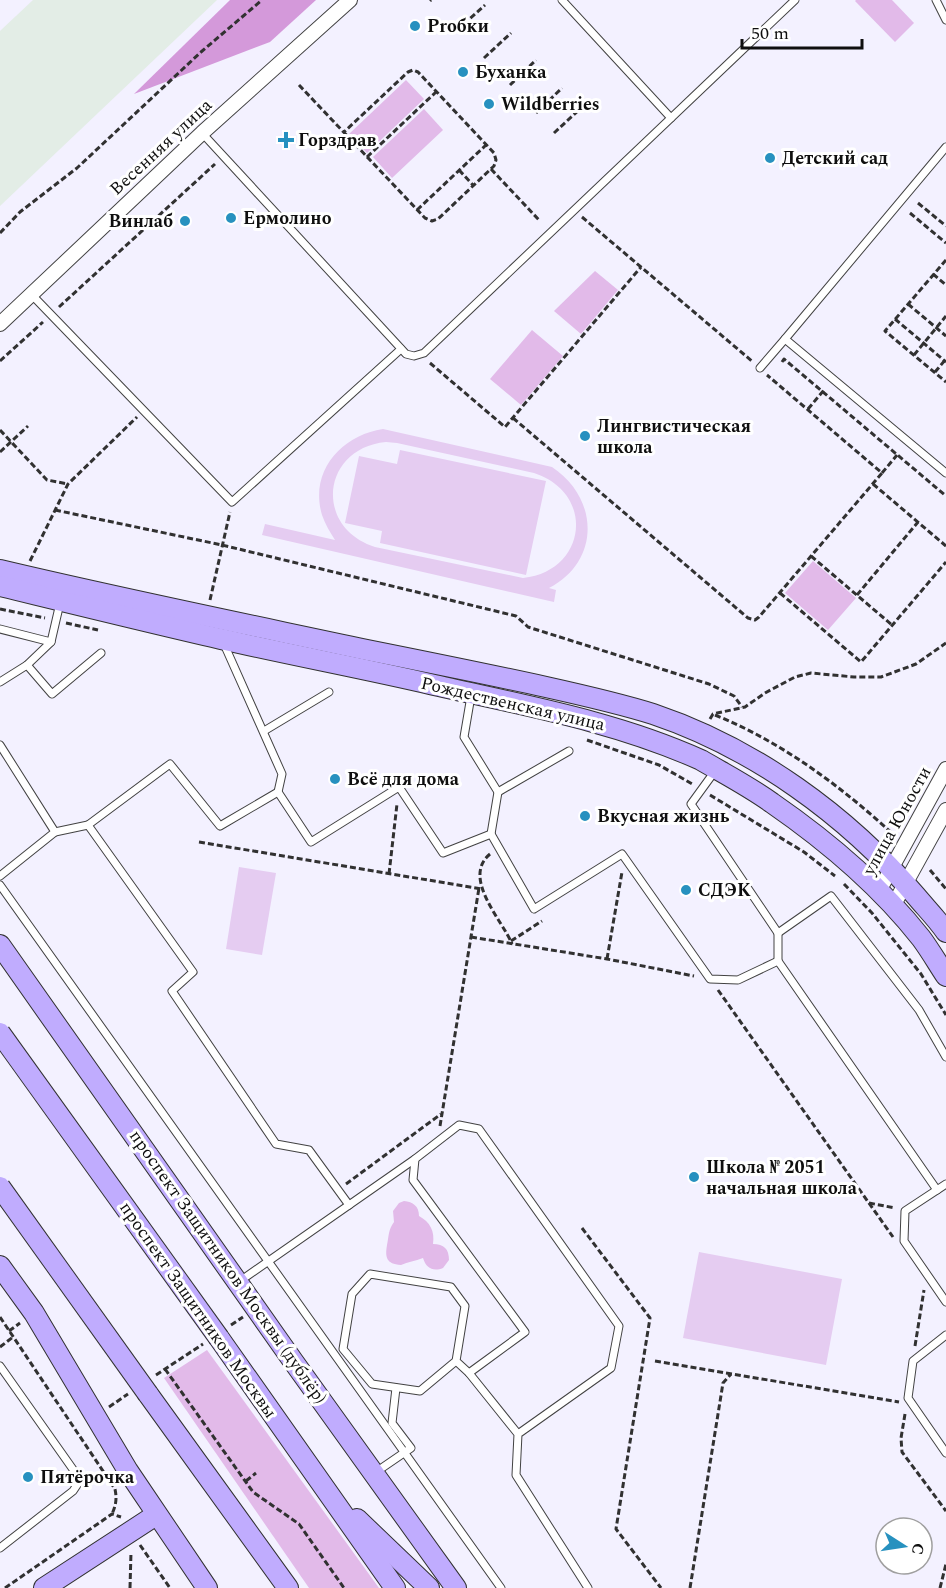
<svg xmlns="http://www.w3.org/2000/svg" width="946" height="1588" viewBox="0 0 946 1588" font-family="Spectral,serif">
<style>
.industrial{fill:#e3ede6}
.green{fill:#e2bae9}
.forest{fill:#d499da}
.pitch{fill:#e5ccf1;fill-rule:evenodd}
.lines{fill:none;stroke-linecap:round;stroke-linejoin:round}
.lane-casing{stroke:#424242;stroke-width:9}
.street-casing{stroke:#424242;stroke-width:16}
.secondary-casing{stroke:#313131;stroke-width:22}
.path{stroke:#313131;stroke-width:3;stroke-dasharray:6 3;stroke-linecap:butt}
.lane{stroke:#fff;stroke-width:7}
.street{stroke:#fff;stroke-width:14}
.secondary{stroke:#c0acfe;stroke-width:20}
.secondary-bridge-casing{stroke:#313131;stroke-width:22;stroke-linecap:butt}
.secondary-bridge{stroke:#c0acfe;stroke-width:20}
.poi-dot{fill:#2791bf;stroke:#fff;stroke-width:2}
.labels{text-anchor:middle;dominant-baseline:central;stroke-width:6;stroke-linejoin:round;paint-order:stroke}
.poi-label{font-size:18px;font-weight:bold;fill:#0f0f0f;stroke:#fff;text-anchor:start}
.street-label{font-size:18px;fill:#0f0f0f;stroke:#fff}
</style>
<rect width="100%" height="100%" fill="#f3f1ff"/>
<path class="industrial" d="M 33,0 L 217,0 L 0,206 L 0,31 Z"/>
<g class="green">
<path d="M 856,0 L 892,0 L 914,23 L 895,42 L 855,1 Z"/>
<path d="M 406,80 L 424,99 L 367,153 L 349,134 Z"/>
<path d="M 424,109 L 443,130 L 392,178 L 373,157 Z"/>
<path d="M 595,271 L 618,290 L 581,334 L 554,311 Z"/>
<path d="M 532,330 L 563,356 L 521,405 L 490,379 Z"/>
<path d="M 813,561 L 856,598 L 828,630 L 785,593 Z"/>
<path d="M 404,1201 C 413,1202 419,1206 419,1216 C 430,1222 435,1231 433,1244 C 444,1244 449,1249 449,1260 L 443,1268 C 433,1272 426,1268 423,1258 C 415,1261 408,1262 401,1265 C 386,1264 385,1257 387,1245 C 389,1236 388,1230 394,1222 L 393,1211 L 399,1203 Z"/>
<path d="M 207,1350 L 379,1588 L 309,1588 L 164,1378 Z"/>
</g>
<path class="forest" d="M 230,0 L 316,0 L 270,42 L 134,94 Z"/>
<g class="pitch">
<path d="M 383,429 L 552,467 C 599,498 601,561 549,588 L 556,590 L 554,602 L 262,535 L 265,524 L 335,540 C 330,532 325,524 322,515 C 309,471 342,435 383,429 ZM 386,442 L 397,443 L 534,473 C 596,493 587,571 523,578 L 375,547 C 313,527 322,448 386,442 Z"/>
<path d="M 400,450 L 546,481 L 526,575 L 380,543 L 382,531 L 345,523 L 359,456 L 397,464 Z"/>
<path d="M 239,867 L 276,873 L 262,955 L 226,949 Z"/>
<path d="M 699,1252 L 842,1279 L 826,1365 L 683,1338 Z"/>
</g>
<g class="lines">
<g class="lane-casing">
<g id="lane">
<path d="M 562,0 L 671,118 L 795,0"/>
<path d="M 936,0 L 946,20"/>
<path d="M 202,133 L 406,354 L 414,356 L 424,353 L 671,118"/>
<path d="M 946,147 L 785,339 L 946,473"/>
<path d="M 31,294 L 232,502 L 401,349"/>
<path d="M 760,368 L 785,339"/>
<path d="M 0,629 L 51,642 L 60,603"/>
<path d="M 224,644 L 282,774 L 278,792"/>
<path d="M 27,665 L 51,642"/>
<path d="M 0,682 L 27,665 L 52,694 L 101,653"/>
<path d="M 471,696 L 464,737 L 498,792 L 491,834"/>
<path d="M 264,731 L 329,692"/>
<path d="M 0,745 L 55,832 L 0,876"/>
<path d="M 715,771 L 691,804 L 778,933 L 831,896 L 919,1010 L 946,1057"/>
<path d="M 498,792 L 569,751"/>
<path d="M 88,825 L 170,764 L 220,826 L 278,792 L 311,842 L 399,787 L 443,853 L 491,834 L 534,909 L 622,854 L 710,979 L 738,980 L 778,961 L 937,1190"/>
<path d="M 55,832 L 88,825 L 193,972 L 172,991 L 276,1144 L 309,1150 L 349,1205"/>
<path d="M 0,885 L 501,1588"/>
<path d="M 778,961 L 778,933"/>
<path d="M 946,1184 L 905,1211 L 904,1241 L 946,1302"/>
<path d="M 240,1281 L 415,1159"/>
<path d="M 946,1335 L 913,1361 L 908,1398 L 946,1453"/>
<path d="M 456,1361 L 420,1391 L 372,1384 L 343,1349 L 352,1294 L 370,1274 L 451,1287 L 465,1306 L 456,1361 L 469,1373"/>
<path d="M 0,1366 L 77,1475 L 79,1482 L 73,1491 L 0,1548"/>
<path d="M 518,1434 L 611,1368 L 619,1326 L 479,1129 L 459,1125 L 415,1159 L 413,1180 L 525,1332 L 469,1373 L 518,1434 L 516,1475 L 588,1588"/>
<path d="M 376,1472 L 411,1448 L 392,1423 L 396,1388"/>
</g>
</g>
<g class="street-casing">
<g id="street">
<path d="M 0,324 L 202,133 L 350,0"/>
<path d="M 879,891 L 946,769"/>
<path d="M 893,906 L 946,810"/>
</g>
</g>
<g class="secondary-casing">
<g id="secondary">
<path d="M 0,570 C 122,599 245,624 367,650 C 427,662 487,674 546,687 C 582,695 618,703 653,714 C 754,748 847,815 916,896 C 926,908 937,919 946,932"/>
<path d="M 0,586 C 74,604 147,622 221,639 C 291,655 361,668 430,684 C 522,705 615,721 701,760 C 725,774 750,787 772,803 C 827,841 880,886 921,938 C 930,950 938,964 946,976"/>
<path d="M 0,945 L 293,1361 L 456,1588"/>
<path d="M 0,1266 L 34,1313 L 128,1471 L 207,1588"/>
<path d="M 219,1338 L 395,1588"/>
<path d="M 148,1394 L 288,1588"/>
<path d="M 357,1519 L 429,1588"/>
<path d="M 44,1588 L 156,1515"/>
</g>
</g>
<g class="path">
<path d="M 430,1 L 431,0"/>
<path d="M 457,30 L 485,5"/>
<path d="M 484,58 L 511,33"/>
<path d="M 299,85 L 425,218 L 432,221 L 438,219 L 494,166 L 496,160 L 494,153 L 418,72 L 413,70 L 408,72 L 344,132"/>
<path d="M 510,85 L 536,60"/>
<path d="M 536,113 L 562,88"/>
<path d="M 554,133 L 581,108"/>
<path d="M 367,157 L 436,92"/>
<path d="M 491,169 L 539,220"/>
<path d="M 459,170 L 473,185"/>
<path d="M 918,203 L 946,226"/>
<path d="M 417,210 L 486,145"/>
<path d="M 910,213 L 946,243"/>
<path d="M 582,217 L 753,362"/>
<path d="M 0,233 L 20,212 L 77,168 L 201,52 L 262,0"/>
<path d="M 946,260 L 885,331 L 946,382"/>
<path d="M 933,274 L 946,285"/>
<path d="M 908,304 L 946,336"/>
<path d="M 59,307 L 215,164"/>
<path d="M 895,319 L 946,362"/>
<path d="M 914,355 L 946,316"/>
<path d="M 0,361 L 43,322"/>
<path d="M 782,362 L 784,359 L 946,496"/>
<path d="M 430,363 L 505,427 L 641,267"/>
<path d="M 935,372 L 946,359"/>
<path d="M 808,409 L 824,390"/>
<path d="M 513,418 L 748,618 L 755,620 L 759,617 L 882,473 L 767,375"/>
<path d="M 0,430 L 47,480 L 68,484"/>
<path d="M 0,452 L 28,426"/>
<path d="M 882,473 L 897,455"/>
<path d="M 873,484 L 946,546"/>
<path d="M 55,510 L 222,545 L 516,616 L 528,627 L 709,684 L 734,696 L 742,707"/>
<path d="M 811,556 L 892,625"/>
<path d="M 30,561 L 68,484 L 137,417"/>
<path d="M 780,593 L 861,662 L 946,562"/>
<path d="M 857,595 L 918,522"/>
<path d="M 210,600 L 230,512"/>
<path d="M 0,609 L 45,618"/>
<path d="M 66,623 L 98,630"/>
<path d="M 715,715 C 782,742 842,787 895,836"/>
<path d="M 710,719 L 713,714 L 745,707 L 765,693 L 795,677 L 811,673 L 854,677 L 881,677 L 916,664 L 946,643"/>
<path d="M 587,740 L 659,765 L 694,785"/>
<path d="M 710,795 L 804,852 L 835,876"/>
<path d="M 199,842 L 482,889"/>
<path d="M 490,854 C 461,878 503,921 512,944"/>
<path d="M 930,870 L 946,889"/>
<path d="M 389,874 L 397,804"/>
<path d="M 844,884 L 872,913 L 921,974 L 946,1015"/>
<path d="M 471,937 L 607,959 L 694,976"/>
<path d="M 511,941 L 542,921"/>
<path d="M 607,959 L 622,872"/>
<path d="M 718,990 L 893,1237"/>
<path d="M 440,1126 L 479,888"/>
<path d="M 346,1184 L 441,1114"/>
<path d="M 869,1203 L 895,1208"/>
<path d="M 582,1228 L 650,1318 L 616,1529 L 661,1588"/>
<path d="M 0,1317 L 115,1489 C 117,1499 116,1505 112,1514"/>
<path d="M 231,1325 L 243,1317"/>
<path d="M 9,1331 L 20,1323"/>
<path d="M 915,1346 L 924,1290"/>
<path d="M 0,1347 L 13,1337"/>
<path d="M 655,1361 L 899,1402"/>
<path d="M 165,1369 L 253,1492 L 299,1524 L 344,1588"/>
<path d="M 156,1375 L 203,1344"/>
<path d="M 109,1407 L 128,1394"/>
<path d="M 905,1414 L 901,1438 L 902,1452 L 946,1511"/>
<path d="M 246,1481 L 256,1473"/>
<path d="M 140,1545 L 170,1588"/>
<path d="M 5,1588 L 112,1514 L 121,1517"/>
<path d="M 130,1588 L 131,1552"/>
<path d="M 690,1588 L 723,1383 L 731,1374"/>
<path d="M 940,1588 L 946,1564"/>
</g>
<use href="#lane" class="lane"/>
<use href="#street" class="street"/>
<use href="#secondary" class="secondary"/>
<g class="secondary-bridge-casing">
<g id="secondary-bridge">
<path d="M 0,1033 L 219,1338"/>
<path d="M 0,1187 L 148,1394"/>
</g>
</g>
<use href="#secondary-bridge" class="secondary-bridge"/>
</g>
<g class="poi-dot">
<circle cx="415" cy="26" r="6"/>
<circle cx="463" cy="72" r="6"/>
<circle cx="489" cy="104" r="6"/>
<path d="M283 131h6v6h6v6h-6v6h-6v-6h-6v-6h6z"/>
<circle cx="770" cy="158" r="6"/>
<circle cx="231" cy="218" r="6"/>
<circle cx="185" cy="221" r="6"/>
<circle cx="585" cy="436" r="6"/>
<circle cx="335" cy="779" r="6"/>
<circle cx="585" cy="816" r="6"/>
<circle cx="686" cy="890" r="6"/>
<circle cx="694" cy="1177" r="6"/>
<circle cx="28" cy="1477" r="6"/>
</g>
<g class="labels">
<g class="poi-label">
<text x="427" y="26">Proбки</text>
<text x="475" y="72">Буханка</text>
<text x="501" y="104">Wildberries</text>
<text x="298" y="140">Горздрав</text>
<text x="782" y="158">Детский сад</text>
<text x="243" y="218">Ермолино</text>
<text x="173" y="221" text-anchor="end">Винлаб</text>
<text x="597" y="426">Лингвистическая<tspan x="597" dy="21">школа</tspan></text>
<text x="347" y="779">Всё для дома</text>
<text x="597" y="816">Вкусная жизнь</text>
<text x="698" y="890">СДЭК</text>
<text x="706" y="1167">Школа № 2051<tspan x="706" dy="21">начальная школа</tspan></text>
<text x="40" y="1477">Пятёрочка</text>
</g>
<g class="street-label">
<text transform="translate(161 147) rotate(-43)">Весенняя улица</text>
<text transform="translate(513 704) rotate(13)">Рождественская улица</text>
<text transform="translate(897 821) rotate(-61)">улица Юности</text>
<text transform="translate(228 1267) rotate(55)">проспект Защитников Москвы (дублёр)</text>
<text transform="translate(198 1310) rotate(55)">проспект Защитников Москвы</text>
</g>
</g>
<g transform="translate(904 1546) rotate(102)"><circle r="28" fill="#ffffff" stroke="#9f9f9f" stroke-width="1.5"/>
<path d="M0-4.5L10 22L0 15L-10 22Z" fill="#2791bf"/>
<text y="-9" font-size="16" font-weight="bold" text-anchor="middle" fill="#0f0f0f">С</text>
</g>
<path d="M742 39v9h120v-9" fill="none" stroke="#0f0f0f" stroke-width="3"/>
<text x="751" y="39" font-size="18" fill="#0f0f0f" stroke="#ffffff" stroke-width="4.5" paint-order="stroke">50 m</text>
</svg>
